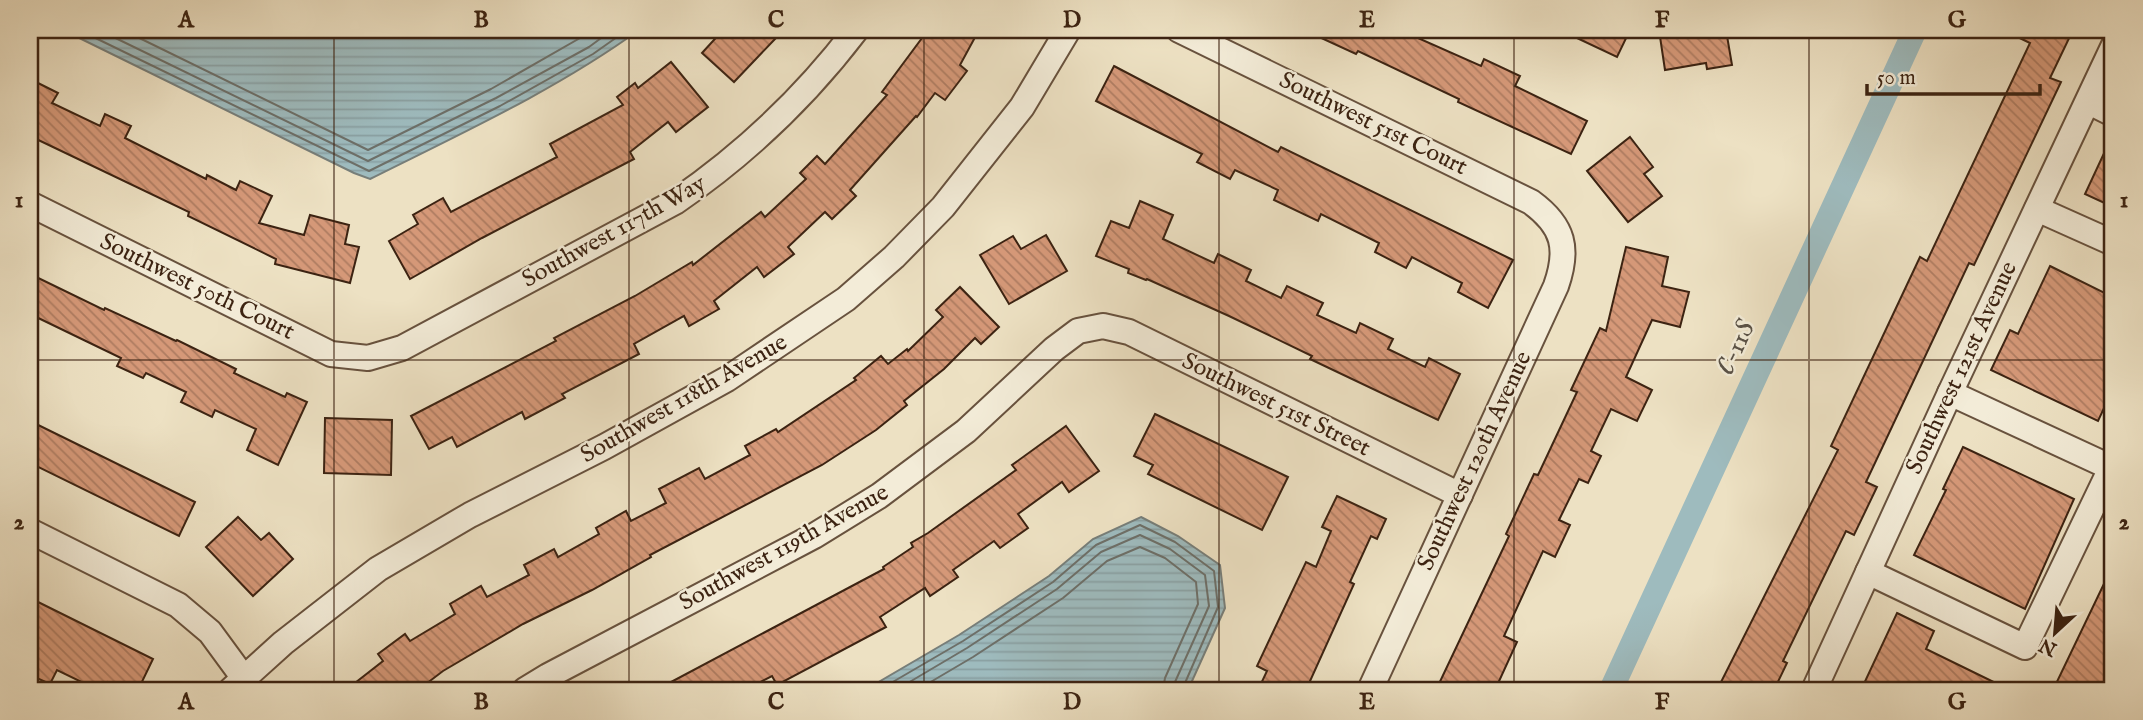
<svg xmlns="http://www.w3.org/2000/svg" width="2143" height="720" viewBox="0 0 2143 720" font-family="'IM FELL English',serif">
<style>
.water{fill:url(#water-rules);stroke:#777e79;stroke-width:2}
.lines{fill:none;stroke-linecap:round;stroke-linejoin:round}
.shore{stroke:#6d6f68;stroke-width:2}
.canal{stroke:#9ebbbe;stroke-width:24}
.building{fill:url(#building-back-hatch);stroke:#3c2312;stroke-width:2}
.minor-casing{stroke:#68523e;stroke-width:28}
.minor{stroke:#f3ecd8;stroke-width:24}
.grid{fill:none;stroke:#3c2312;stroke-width:2;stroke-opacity:0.55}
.labels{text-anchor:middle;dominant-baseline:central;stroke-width:5;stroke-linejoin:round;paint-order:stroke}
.street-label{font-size:24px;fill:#3c2312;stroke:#f3ecd8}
.water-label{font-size:26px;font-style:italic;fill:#595146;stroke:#f3ecd8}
.neatline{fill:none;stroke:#3c2312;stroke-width:2.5}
.grid-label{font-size:23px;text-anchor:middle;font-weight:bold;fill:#3c2312}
</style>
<defs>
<pattern id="water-rules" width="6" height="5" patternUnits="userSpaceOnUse" patternTransform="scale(1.75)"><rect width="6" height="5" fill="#9ebbbe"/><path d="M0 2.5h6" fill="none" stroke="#89a0a2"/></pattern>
<pattern id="building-back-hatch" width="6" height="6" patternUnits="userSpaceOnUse" patternTransform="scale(1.75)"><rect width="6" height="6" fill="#d59878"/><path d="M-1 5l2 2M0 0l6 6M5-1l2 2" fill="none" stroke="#ae7c61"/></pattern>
</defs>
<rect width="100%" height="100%" fill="#ede1c3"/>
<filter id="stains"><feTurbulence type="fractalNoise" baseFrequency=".00286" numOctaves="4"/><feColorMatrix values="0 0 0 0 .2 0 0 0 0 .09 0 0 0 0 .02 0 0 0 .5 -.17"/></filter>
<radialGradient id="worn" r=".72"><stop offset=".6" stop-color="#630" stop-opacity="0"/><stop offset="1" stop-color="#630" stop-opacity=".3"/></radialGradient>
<g class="water">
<path d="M 63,30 L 639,30 C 556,90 462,133 370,179 L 354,173 Z"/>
<path d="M 1141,517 L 1178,536 L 1220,565 L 1225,608 L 1188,690 L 865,690 L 959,635 L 1049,576 L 1093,539 Z"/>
</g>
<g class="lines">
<g class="shore">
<path d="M 79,30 L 369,171 L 500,106 L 593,54 L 627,30"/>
<path d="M 99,30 L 368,161 L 496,98 L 589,47 L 612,30"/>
<path d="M 123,30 L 368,150 L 491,89 L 594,30"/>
<path d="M 879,690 L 963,641 L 1053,582 L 1096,545 L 1140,525 L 1175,542 L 1214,571 L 1218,607 L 1182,690"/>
<path d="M 896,690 L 967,648 L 1057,589 L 1101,552 L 1140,535 L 1170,549 L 1205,575 L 1209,606 L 1175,682 L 1174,690"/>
<path d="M 917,690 L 973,657 L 1063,598 L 1107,561 L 1140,547 L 1165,558 L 1196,582 L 1198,604 L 1165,678 L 1163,690"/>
</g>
<path class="canal" d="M 1611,690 L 1915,30"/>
</g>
<g class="building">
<path d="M 723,30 L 765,30 L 775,39 L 734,82 L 702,53 Z"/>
<path d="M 928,30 L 979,30 L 960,65 L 967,71 L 945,100 L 935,93 L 917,117 L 916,116 L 850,190 L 856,196 L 832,219 L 825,212 L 788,247 L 794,254 L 764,277 L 757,267 L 714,301 L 719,309 L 689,326 L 684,316 L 634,344 L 639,354 L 562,394 L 565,398 L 525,419 L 522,412 L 457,447 L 452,437 L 429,449 L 411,416 L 556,341 L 554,338 L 635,296 L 692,262 L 693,265 L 761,212 L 765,217 L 806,179 L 800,173 L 817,156 L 825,164 L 887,95 L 882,92 Z"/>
<path d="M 1304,30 L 1400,30 L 1481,66 L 1484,59 L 1520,76 L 1515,86 L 1587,121 L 1571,154 L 1458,102 L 1459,99 L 1358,51 L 1356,54 Z"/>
<path d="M 1560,30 L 1630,30 L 1617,57 Z"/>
<path d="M 1659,30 L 1726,30 L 1732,65 L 1707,69 L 1706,63 L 1665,70 Z"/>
<path d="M 2003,30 L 2073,30 L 2050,78 L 2061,82 L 1974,265 L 1969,263 L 1866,482 L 1877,487 L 1854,535 L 1846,531 L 1783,661 L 1787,663 L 1774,690 L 1717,690 L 1838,450 L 1831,446 L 1920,257 L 1927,261 L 2030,43 Z"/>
<path d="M 671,62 L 708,107 L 676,132 L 668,122 L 630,152 L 634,159 L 482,238 L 410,279 L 389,241 L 418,224 L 413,215 L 443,198 L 451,212 L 557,157 L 550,144 L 623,105 L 617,97 L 635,83 L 638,88 Z"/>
<path d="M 1114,66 L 1278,152 L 1281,147 L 1513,260 L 1488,308 L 1458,292 L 1462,283 L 1412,257 L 1406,268 L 1375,252 L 1379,243 L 1321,214 L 1318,221 L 1274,200 L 1278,190 L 1235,170 L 1230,179 L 1197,162 L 1202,154 L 1096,101 Z"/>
<path d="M 30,79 L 58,93 L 52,103 L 100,126 L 105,114 L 131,126 L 125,138 L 206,179 L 207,175 L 236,190 L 240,181 L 272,196 L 259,223 L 304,235 L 310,215 L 349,225 L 345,244 L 359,247 L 350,283 L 275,264 L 276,259 L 188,216 L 189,212 L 30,136 Z"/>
<path d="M 2113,134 L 2113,207 L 2085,194 Z"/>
<path d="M 1630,137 L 1653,167 L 1644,174 L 1662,196 L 1628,222 L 1587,171 Z"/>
<path d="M 1140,201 L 1173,215 L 1163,239 L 1214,263 L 1218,254 L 1251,270 L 1246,281 L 1281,298 L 1287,286 L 1323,303 L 1317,315 L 1356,333 L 1360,323 L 1393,339 L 1388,349 L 1425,367 L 1429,358 L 1460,374 L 1438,420 L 1310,359 L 1312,356 L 1229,316 L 1147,279 L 1146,280 L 1128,273 L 1129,269 L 1096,256 L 1111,221 L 1129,228 Z"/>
<path d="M 1046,235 L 1067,271 L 1009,304 L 980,255 L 1013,236 L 1021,249 Z"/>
<path d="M 1626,247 L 1668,257 L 1662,286 L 1689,292 L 1680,327 L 1652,320 L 1626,377 L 1652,390 L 1637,421 L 1611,409 L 1591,451 L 1601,456 L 1588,483 L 1579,479 L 1559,520 L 1570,525 L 1555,557 L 1543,551 L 1504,636 L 1517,642 L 1495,690 L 1436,690 L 1509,536 L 1506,534 L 1534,474 L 1538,475 L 1577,392 L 1571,390 L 1600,328 L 1606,331 Z"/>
<path d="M 2050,266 L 2113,297 L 2113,389 L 2098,421 L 1991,370 L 2010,330 L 2018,334 Z"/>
<path d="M 30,274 L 104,310 L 105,308 L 176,341 L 177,340 L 236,369 L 234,373 L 285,397 L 287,393 L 307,402 L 278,465 L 247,450 L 256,429 L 215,410 L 212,417 L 181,402 L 186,392 L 146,373 L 143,378 L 117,366 L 121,358 L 30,314 Z"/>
<path d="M 960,287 L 999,327 L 981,344 L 975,338 L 944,369 L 904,401 L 907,405 L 876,430 L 822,465 L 650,555 L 651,557 L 592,590 L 523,624 L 443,671 L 418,690 L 346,690 L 383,661 L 378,654 L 405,634 L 410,641 L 455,614 L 450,604 L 481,586 L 487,597 L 529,575 L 524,565 L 554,549 L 558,557 L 599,534 L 596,528 L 626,511 L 631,521 L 666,503 L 659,489 L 699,468 L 705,479 L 750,455 L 745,446 L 776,429 L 778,432 L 856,380 L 854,378 L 881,356 L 888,364 L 907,349 L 908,351 L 943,317 L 936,310 Z"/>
<path d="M 1155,414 L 1288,477 L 1262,530 L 1148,474 L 1153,465 L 1134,456 Z"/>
<path d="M 325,418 L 392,420 L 391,475 L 324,473 Z"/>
<path d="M 30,421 L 195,502 L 179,536 L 30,463 Z"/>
<path d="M 1066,426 L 1099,471 L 1069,492 L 1062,482 L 1018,514 L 1028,528 L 1000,548 L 994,541 L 953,570 L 958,577 L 930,596 L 925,588 L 880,617 L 886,627 L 777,685 L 772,676 L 745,690 L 656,690 L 884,569 L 883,567 L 913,547 L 911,543 L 928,533 L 1016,470 L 1012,465 Z"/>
<path d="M 1963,447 L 2074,499 L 2025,609 L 1914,555 L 1946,490 L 1943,489 Z"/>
<path d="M 1337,496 L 1386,519 L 1377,539 L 1371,536 L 1350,582 L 1354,584 L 1306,690 L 1258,690 L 1267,671 L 1257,666 L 1306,562 L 1316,567 L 1331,531 L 1322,527 Z"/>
<path d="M 238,517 L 261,540 L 269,533 L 293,559 L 253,596 L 206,547 Z"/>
<path d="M 2113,565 L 2113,690 L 2053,690 Z"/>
<path d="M 30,598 L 153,659 L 138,690 L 123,690 L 108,682 L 103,690 L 98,690 L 57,670 L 50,684 L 30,675 Z"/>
<path d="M 1897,613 L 1934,631 L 1926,649 L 2010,690 L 1861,690 Z"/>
</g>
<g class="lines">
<g class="minor-casing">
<g id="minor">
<path d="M 1179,30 L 1531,202 C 1564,226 1569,249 1556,286 L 1370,690"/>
<path d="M 2089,102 L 2113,114"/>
<path d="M 30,204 L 331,354 L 368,358 L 402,348 L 675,202 C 745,154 805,97 856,30"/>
<path d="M 2037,209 L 2113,243"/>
<path d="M 1950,393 L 2112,468"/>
<path d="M 30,531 L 178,605 L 210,632 L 243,677"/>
<path d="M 1868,572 L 2025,647 L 2113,464"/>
<path d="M 231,690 L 283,643 L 378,569 L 470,515 L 604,447 L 727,379 L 846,299 L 894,257 L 943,207 L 1022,107 L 1068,30"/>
<path d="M 525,690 L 548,676 L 814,536 L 879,496 L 966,431 L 1054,349 L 1078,331 L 1103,326 L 1129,332 L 1460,495"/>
<path d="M 1814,690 L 1950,393 L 2113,47"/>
</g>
</g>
<use href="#minor" class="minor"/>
</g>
<path class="grid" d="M 334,30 L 334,690M 629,30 L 629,690M 924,30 L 924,690M 1219,30 L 1219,690M 1514,30 L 1514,690M 1809,30 L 1809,690M 30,360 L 2113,360"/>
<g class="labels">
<g class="street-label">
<text transform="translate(1373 124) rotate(26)">Southwest 51st Court</text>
<text transform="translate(614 232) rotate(-29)">Southwest 117th Way</text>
<text transform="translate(197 287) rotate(26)">Southwest 50th Court</text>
<text transform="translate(1962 368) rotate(-65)">Southwest 121st Avenue</text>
<text transform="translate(684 399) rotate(-30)">Southwest 118th Avenue</text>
<text transform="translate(1276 405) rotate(26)">Southwest 51st Street</text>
<text transform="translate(1475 461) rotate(-65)">Southwest 120th Avenue</text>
<text transform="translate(784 548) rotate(-29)">Southwest 119th Avenue</text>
</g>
<g class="water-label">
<text transform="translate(1736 348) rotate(-65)">C-11S</text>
</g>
</g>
<rect width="2143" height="720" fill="none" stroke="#ede1c3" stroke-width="77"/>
<g transform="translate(2055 633) rotate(206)" stroke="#f3ecd8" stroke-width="5" paint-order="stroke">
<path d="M0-5L12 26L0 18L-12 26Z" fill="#3c2312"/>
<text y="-10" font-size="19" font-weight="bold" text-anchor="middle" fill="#3c2312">N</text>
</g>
<path d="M1867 84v10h173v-10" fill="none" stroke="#3c2312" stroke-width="3.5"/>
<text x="1877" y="84" font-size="21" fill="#3c2312" stroke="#f3ecd8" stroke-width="5" paint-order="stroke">50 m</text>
<rect x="38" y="38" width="2066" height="644" class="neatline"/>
<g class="grid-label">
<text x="186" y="27">A</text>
<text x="481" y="27">B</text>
<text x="776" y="27">C</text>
<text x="1072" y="27">D</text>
<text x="1367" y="27">E</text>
<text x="1662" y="27">F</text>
<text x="1957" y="27">G</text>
<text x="19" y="207">1</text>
<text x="2124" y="207">1</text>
<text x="19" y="529">2</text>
<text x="2124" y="529">2</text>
<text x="186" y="709">A</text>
<text x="481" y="709">B</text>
<text x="776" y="709">C</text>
<text x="1072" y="709">D</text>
<text x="1367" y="709">E</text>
<text x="1662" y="709">F</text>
<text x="1957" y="709">G</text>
</g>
<rect width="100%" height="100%" filter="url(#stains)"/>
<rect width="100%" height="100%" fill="url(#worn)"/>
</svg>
